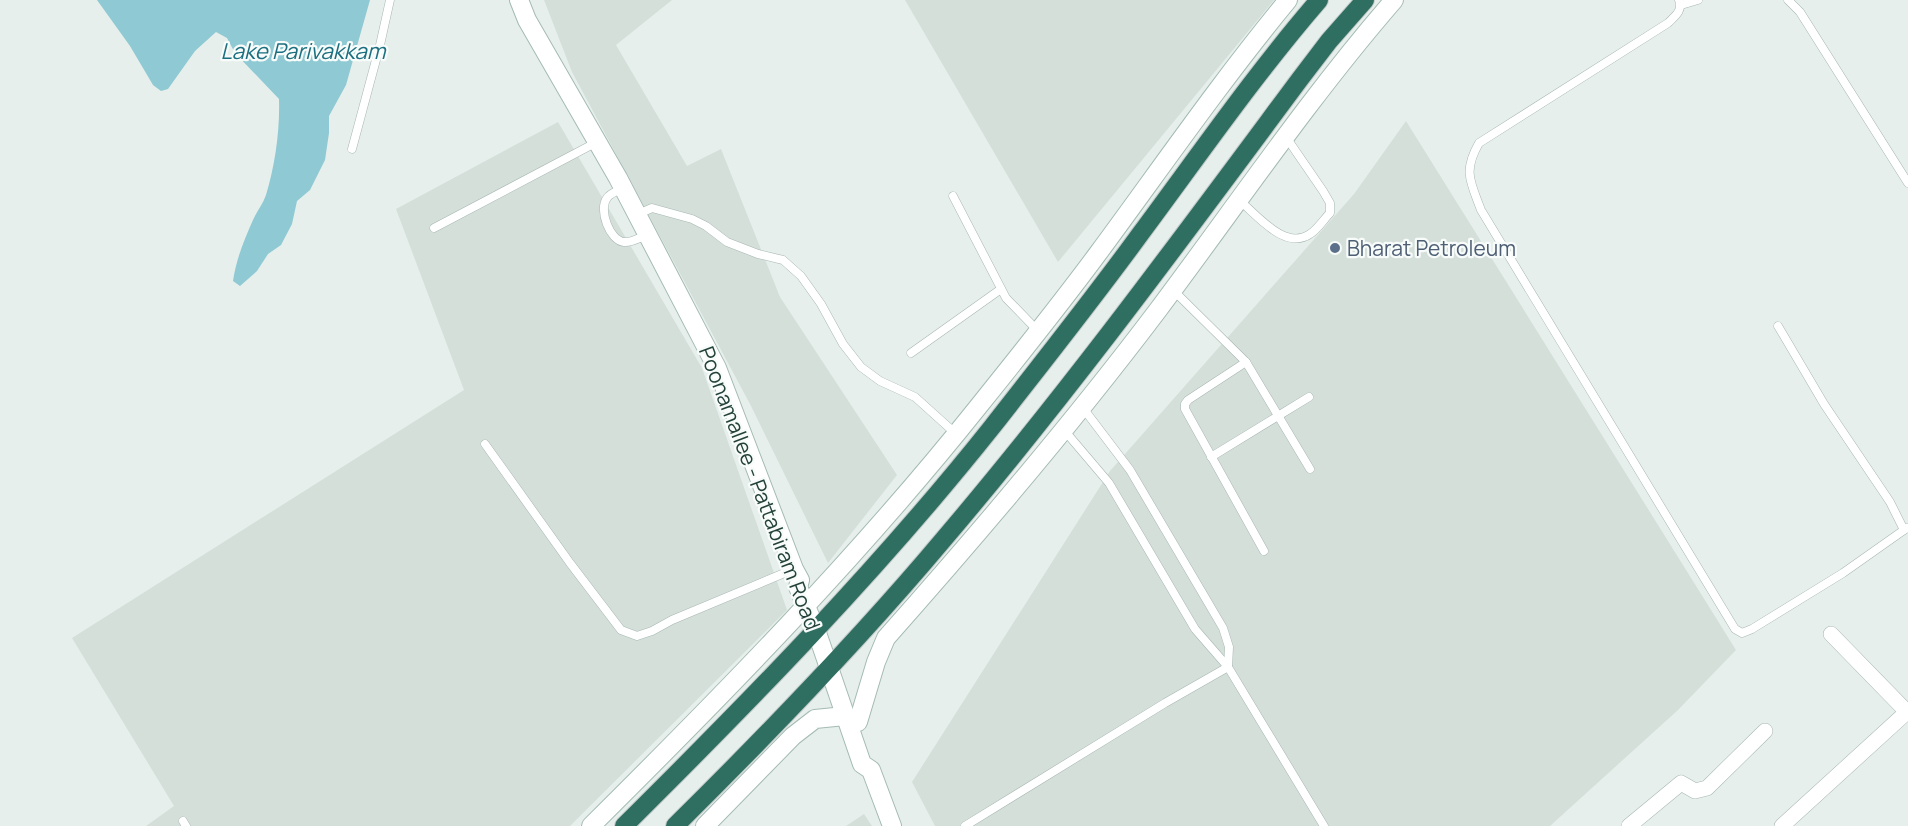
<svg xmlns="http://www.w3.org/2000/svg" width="1908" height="826" viewBox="0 0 1908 826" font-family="Manrope,sans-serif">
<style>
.built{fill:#d4dfda}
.water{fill:#8ec9d4}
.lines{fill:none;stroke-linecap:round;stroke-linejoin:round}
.lane-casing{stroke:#a8b8b2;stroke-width:9}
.street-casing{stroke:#a8b8b2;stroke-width:16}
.secondary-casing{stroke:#a4bbb3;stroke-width:20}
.highway-casing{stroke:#c2cac8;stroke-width:20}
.lane{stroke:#fff;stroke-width:8}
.street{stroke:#fff;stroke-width:15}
.secondary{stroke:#fff;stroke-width:18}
.highway{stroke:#2f6f62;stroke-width:18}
.service-dot{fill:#5c6f8a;stroke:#f7fbf9;stroke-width:2}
.labels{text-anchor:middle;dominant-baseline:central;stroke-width:4.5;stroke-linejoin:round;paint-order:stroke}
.service-label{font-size:21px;fill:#4e5e75;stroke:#f7fbf9;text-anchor:start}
.street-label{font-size:21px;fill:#24423a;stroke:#f7fbf9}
.water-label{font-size:22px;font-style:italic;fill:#1c6f80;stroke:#f7fbf9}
</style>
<rect width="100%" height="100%" fill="#e6efeb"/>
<g class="built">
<path d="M 544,0 L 672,0 L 616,45 L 687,166 L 721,149 L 780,297 L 897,475 L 828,563 L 750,404 L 572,72 Z"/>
<path d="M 905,0 L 1274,0 L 1058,262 Z"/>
<path d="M 1406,121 L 1736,650 L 1678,710 L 1550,826 L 935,826 L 912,782 L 1110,471 L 1354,194 Z"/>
<path d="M 558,122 L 702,368 L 787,610 L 570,826 L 146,826 L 174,806 L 72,638 L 464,390 L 396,209 Z"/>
<path d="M 864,814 L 872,826 L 846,826 Z"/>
</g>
<path class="water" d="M 97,0 L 370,0 L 346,85 L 329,116 L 329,133 L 325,160 L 310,190 L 297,201 L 292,224 L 281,245 L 268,254 L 257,271 L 240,286 L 233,281 C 236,260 244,240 253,220 C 257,211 263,204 266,195 C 275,165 280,131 279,99 L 235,53 L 227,38 L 216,32 L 195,51 L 168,89 L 161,91 L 153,85 L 130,46 Z"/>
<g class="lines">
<g class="lane-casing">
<g id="lane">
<path d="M 1679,0 C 1683,11 1675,16 1668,23 L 1479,143 C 1463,171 1470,181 1481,210 L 1735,629 L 1742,633 L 1752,629 L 1843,573 L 1904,530"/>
<path d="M 1788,0 L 1800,12 L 1908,183"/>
<path d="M 1681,5 L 1698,0"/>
<path d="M 352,149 L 380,45 L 390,0"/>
<path d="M 623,188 C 618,191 610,193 607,198 C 598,210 610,241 624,242 C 632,243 641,237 647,235"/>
<path d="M 953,196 L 1006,298 L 1038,331"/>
<path d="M 1239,200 C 1257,215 1285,251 1310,234 C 1318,229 1324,219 1330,213 L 1330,203 L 1323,191 L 1286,137"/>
<path d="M 638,214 L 652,208 L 692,219 L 706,226 L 727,242 L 758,254 L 783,260 L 801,276 L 821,304 L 843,344 L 861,367 L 880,381 L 915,397 L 955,433"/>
<path d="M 434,228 L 597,142"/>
<path d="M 1174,291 L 1246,362 L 1188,400 L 1185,404 L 1185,409 L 1264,551"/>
<path d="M 1778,326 L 1824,404 L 1890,502 L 1904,530 L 1907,528"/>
<path d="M 911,353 L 1001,289"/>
<path d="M 1246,362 L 1310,469"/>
<path d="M 1083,408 L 1130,470 L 1223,628 L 1229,647 L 1228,667"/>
<path d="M 1064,430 L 1109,483 L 1195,629 L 1228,667 L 1324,826"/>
<path d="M 485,444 L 570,563 L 621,630 L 637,636 L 652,631 L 672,620 L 794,569"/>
<path d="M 1211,457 L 1309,397"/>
<path d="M 183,821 L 186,826"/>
<path d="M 965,826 L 1165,703 L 1228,667"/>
</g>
</g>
<g class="street-casing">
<g id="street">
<path d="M 1831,634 L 1908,713"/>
<path d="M 1629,826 L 1681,783 L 1695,791 L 1707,788 L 1765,731"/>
<path d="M 1782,826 L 1908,711"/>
</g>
</g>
<g class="secondary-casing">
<g id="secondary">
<path d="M 519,0 L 527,20 L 618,178 L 717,368 L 794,569 L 800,580 L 798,587 L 816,630 L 862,764 L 871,770 L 892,826"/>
<path d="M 858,722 L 876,662 L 886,638 C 980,532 1072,424 1158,310 C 1236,206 1309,98 1394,0"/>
<path d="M 591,826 C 726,692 859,556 978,407 C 1019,356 1060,305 1099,252 C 1161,168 1221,81 1288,0"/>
<path d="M 705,826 L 793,736 L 815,719 L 845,716"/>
</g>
</g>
<g class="highway-casing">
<g id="highway">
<path d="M 624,826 C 752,699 879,569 992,427 C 1042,363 1093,299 1141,233 C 1199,155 1255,74 1319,0"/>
<path d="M 675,826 C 768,734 859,640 943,540 C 1069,392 1184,235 1300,79 L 1329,41 L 1365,0"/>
</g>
</g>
<use href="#lane" class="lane"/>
<use href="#street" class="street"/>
<use href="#secondary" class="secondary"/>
<use href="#highway" class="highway"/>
</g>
<circle class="service-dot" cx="1335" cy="248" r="6"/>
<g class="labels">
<g class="service-label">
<text x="1347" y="248">Bharat Petroleum</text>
</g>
<g class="street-label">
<text transform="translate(760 488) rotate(69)">Poonamallee - Pattabiram Road</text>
</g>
<g class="water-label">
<text x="303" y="51">Lake Parivakkam</text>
</g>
</g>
</svg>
